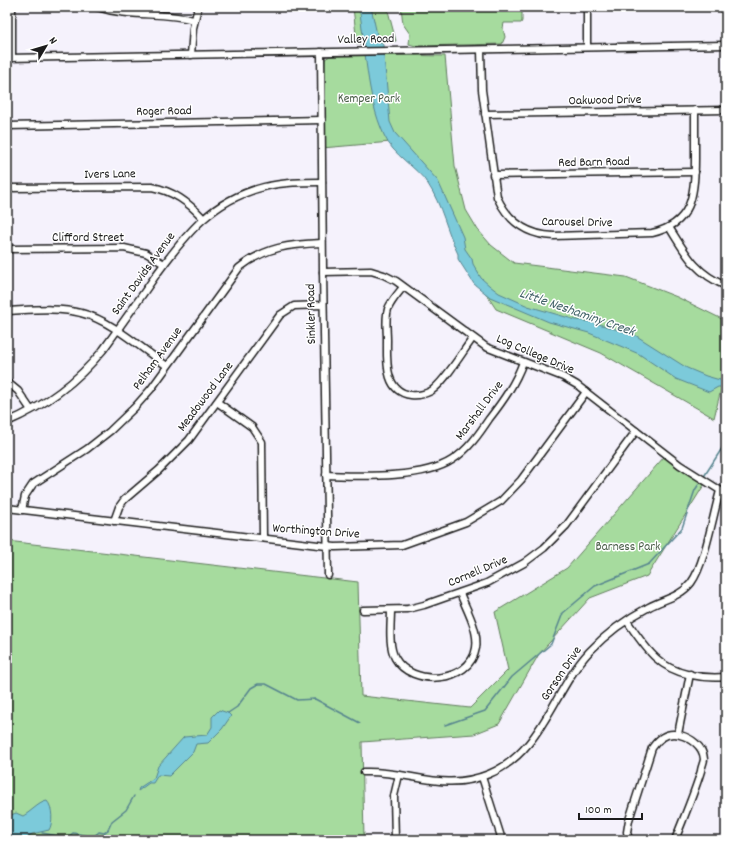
<svg xmlns="http://www.w3.org/2000/svg" width="733" height="847" viewBox="0 0 733 847" font-family="Dekko,sans-serif">
<style>
.green{fill:#a6db9e;stroke:#617c5d}
.water{fill:#7ccada;stroke:#56848e}
.lines{fill:none;stroke-linecap:round;stroke-linejoin:round}
.stream{stroke:#56848e;stroke-width:1.5}
.minor-casing{stroke:#1c1c1c;stroke-width:9}
.minor{stroke:#fff;stroke-width:6}
.labels{text-anchor:middle;dominant-baseline:central;stroke-width:3;stroke-linejoin:round;paint-order:stroke}
.street-label{font-size:13px;fill:#1c1c1c;stroke:#fff}
.park-label{font-size:13px;fill:#4c5f4a;stroke:#fff}
.water-label{font-size:14px;font-style:italic;fill:#426268;stroke:#fff}
</style>
<rect width="100%" height="100%" fill="#f5f2fc"/>
<filter id="ink" filterUnits="userSpaceOnUse"><feTurbulence type="fractalNoise" baseFrequency=".025" numOctaves="2"/><feDisplacementMap in="SourceGraphic" scale="8" xChannelSelector="R" yChannelSelector="G"/><feConvolveMatrix kernelMatrix="1 2 1 2 8 2 1 2 1" color-interpolation-filters="sRGB"/></filter>
<g filter="url(#ink)">
<g class="green">
<path d="M 353,7 L 387,7 L 396,41 L 357,44 Z"/>
<path d="M 401,7 L 509,7 L 510,10 L 522,10 L 522,21 L 521,23 L 504,23 L 503,28 L 505,37 L 502,44 L 416,46 L 409,44 L 410,34 L 403,24 Z"/>
<path d="M 388,55 L 445,56 L 455,166 L 466,210 L 478,230 L 491,245 L 514,263 L 626,277 L 677,297 L 726,321 L 726,369 L 714,418 L 601,353 L 496,309 L 465,262 L 429,180 L 391,142 L 322,148 L 325,59 L 330,56 Z"/>
<path d="M 664,457 L 704,485 L 647,576 L 590,598 L 539,654 L 499,724 L 474,734 L 362,742 L 364,840 L 7,840 L 7,541 L 358,582 L 361,696 L 470,708 L 508,670 L 495,612 L 567,568 Z"/>
</g>
<g class="water">
<path d="M 359,7 L 371,7 L 378,39 L 383,45 L 390,122 L 395,133 L 438,181 L 463,237 L 465,249 L 472,259 L 473,264 L 481,278 L 490,286 L 499,293 L 528,306 L 576,320 L 592,322 L 635,335 L 687,368 L 706,376 L 720,380 L 726,380 L 726,387 L 718,387 L 709,392 L 676,379 L 639,354 L 625,348 L 589,333 L 549,322 L 490,297 L 474,284 L 458,259 L 458,254 C 447,232 442,205 428,184 C 416,166 393,156 384,135 C 366,95 366,49 359,7 Z"/>
<path d="M 219,710 L 228,713 L 231,716 L 222,729 L 208,743 L 196,744 L 193,752 L 169,776 L 158,775 L 153,783 L 149,783 L 138,791 L 139,788 L 154,778 L 158,766 L 184,737 L 207,735 L 212,727 L 212,717 Z"/>
<path d="M 47,801 C 53,807 53,824 49,830 L 32,834 L 23,840 L 14,838 L 7,839 L 7,822 L 11,815 L 16,813 L 23,816 C 31,812 39,802 47,801 Z"/>
</g>
<g class="lines">
<g class="stream">
<path d="M 703,478 L 726,442"/>
<path d="M 228,713 L 237,707 L 251,688 L 258,684 L 266,684 L 297,700 L 315,699 L 360,723"/>
<path d="M 445,725 L 485,711 L 512,677 L 551,644 L 563,613 L 595,586 L 649,564 L 682,528 L 695,490 L 701,481"/>
<path d="M 42,833 L 67,838 L 73,833 L 93,837 L 99,832 L 104,833 L 108,830 L 112,821 L 126,810 L 134,796"/>
</g>
<g class="minor-casing">
<g id="minor">
<path d="M 12,7 L 12,58"/>
<path d="M 97,7 C 131,18 161,11 194,20"/>
<path d="M 587,47 L 587,7"/>
<path d="M 481,50 L 482,90 L 497,197 C 508,221 527,235 554,236 L 652,233 C 692,224 695,195 695,159 C 695,143 695,127 695,110"/>
<path d="M 321,52 L 323,272 L 328,575"/>
<path d="M 191,55 L 193,28 L 198,7"/>
<path d="M 7,58 L 726,45"/>
<path d="M 485,114 L 726,110"/>
<path d="M 7,126 L 322,120"/>
<path d="M 493,175 L 695,172"/>
<path d="M 7,188 L 152,187 C 173,191 188,202 203,218"/>
<path d="M 669,227 C 686,254 695,273 726,286"/>
<path d="M 7,249 L 124,248 L 146,253 L 164,264"/>
<path d="M 323,272 L 371,271 L 384,275 L 396,281 L 486,347 L 563,377 L 577,385 L 680,465 L 726,494"/>
<path d="M 403,287 C 398,294 391,301 388,309 C 385,319 387,330 387,340 C 387,360 384,392 411,395 C 418,396 425,394 431,391 C 444,383 463,351 473,338"/>
<path d="M 7,311 C 31,310 58,307 81,313 C 111,320 142,349 167,366"/>
<path d="M 7,382 L 18,391 L 31,410"/>
<path d="M 217,402 L 252,427 L 262,442 L 263,538"/>
<path d="M 7,422 C 45,406 77,382 103,350 C 121,325 139,300 156,275 C 186,234 212,200 264,187 C 283,182 303,182 322,182"/>
<path d="M 326,475 C 361,476 423,479 452,460 C 468,450 479,434 489,419 C 503,401 515,384 523,362"/>
<path d="M 7,508 L 335,547 L 402,545 L 466,522 L 501,501 L 521,480 L 586,392"/>
<path d="M 22,510 L 25,496 L 33,484 L 87,449 L 110,431 L 135,407 L 151,389 L 239,268 C 265,247 290,244 322,243"/>
<path d="M 114,521 L 119,507 L 124,500 L 159,470 L 189,440 L 280,315 L 294,306 L 323,305"/>
<path d="M 363,610 L 408,609 L 424,605 L 487,583 L 524,563 L 544,548 L 566,526 L 636,431"/>
<path d="M 391,610 C 391,624 388,645 395,658 C 411,687 470,684 476,648 C 479,630 466,609 460,593"/>
<path d="M 627,621 C 636,634 645,648 656,658 C 674,675 703,679 726,677"/>
<path d="M 678,734 L 690,674"/>
<path d="M 364,772 C 409,770 443,793 489,774 C 542,752 553,691 589,652 C 605,635 628,618 649,607 C 664,599 680,597 691,583 C 705,564 713,515 720,491"/>
<path d="M 482,777 L 502,840"/>
<path d="M 395,840 L 394,796 L 399,775"/>
<path d="M 629,840 L 627,832 L 629,820 L 652,748 C 658,739 667,731 680,735 C 691,738 703,746 704,759 C 704,762 701,768 701,771 C 694,794 684,817 675,840"/>
</g>
</g>
<use href="#minor" class="minor"/>
</g>
</g>
<g class="labels">
<g class="street-label">
<text transform="translate(366 40) rotate(-1)">Valley Road</text>
<text transform="translate(605 101) rotate(-1)">Oakwood Drive</text>
<text transform="translate(164 112) rotate(-1)">Roger Road</text>
<text transform="translate(594 163) rotate(-1)">Red Barn Road</text>
<text transform="translate(110 175) rotate(-1)">Ivers Lane</text>
<text transform="translate(577 223) rotate(1)">Carousel Drive</text>
<text x="88" y="238">Clifford Street</text>
<text transform="translate(144 274) rotate(-54)">Saint Davids Avenue</text>
<text transform="translate(312 314) rotate(-91)">Sinkler Road</text>
<text transform="translate(535 355) rotate(23)">Log College Drive</text>
<text transform="translate(158 359) rotate(-54)">Pelham Avenue</text>
<text transform="translate(206 397) rotate(-53)">Meadowood Lane</text>
<text transform="translate(480 411) rotate(-53)">Marshall Drive</text>
<text transform="translate(316 532) rotate(4)">Worthington Drive</text>
<text transform="translate(478 572) rotate(-23)">Cornell Drive</text>
<text transform="translate(562 674) rotate(-56)">Gorson Drive</text>
</g>
<g class="park-label">
<text x="369" y="99">Kemper Park</text>
<text x="628" y="547">Barness Park</text>
</g>
<g class="water-label">
<text transform="translate(577 313) rotate(19)">Little Neshaminy Creek</text>
</g>
</g>
<rect width="733" height="847" fill="none" stroke="#fff" stroke-width="24"/>
<rect x="12" y="12" width="709" height="823" fill="none" stroke="#1c1c1c" stroke-width="1.5" filter="url(#ink)"/>
<g transform="translate(46 46) rotate(52)" stroke="#ffffff" stroke-width="3" paint-order="stroke">
<path d="M0-3L7 15L0 10L-7 15Z" fill="#1c1c1c"/>
<text y="-6" font-size="11" font-weight="bold" text-anchor="middle" fill="#1c1c1c">N</text>
</g>
<path d="M579 813v6h63v-6" fill="none" stroke="#1c1c1c" stroke-width="2"/>
<text x="585" y="813" font-size="12" fill="#1c1c1c" stroke="#ffffff" stroke-width="3" paint-order="stroke">100 m</text>
</svg>
